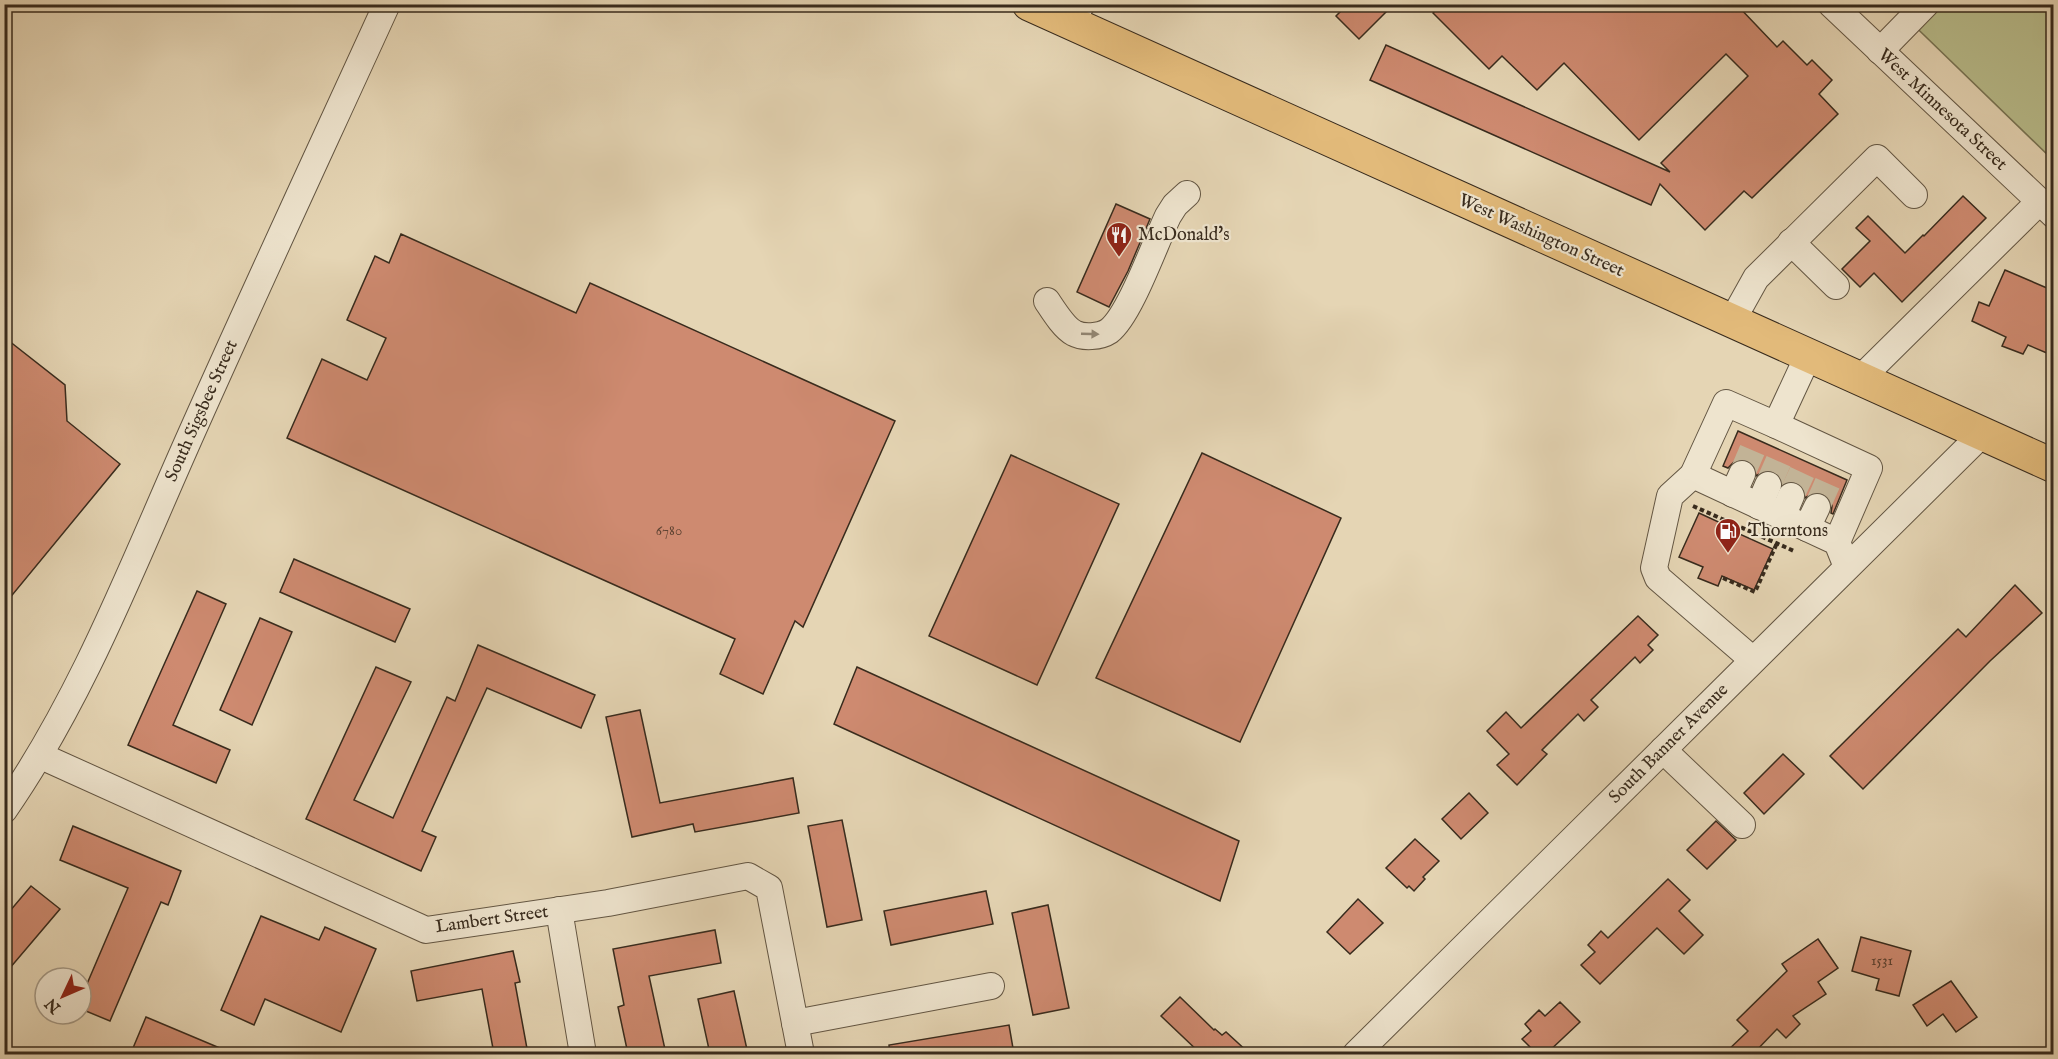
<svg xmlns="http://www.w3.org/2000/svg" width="2058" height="1059" viewBox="0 0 2058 1059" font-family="'IM FELL English',serif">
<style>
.green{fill:#b8bc8b;stroke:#787454;stroke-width:1.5}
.building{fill:#ce8a70;stroke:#382b1d;stroke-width:1.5}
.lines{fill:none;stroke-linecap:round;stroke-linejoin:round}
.minor-tunnel{stroke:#c2b396;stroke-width:26;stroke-dasharray:26 13;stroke-linecap:butt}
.minor-casing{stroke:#635643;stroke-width:28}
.major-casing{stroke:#382b1d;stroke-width:35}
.path{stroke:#382b1d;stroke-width:4;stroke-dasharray:4.5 3;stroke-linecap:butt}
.minor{stroke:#eee4ce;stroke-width:26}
.major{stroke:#e2ba7a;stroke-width:33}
.oneway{fill:#938876}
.labels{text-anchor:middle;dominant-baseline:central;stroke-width:4.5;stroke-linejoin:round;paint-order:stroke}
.number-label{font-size:15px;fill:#5e4332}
.street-label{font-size:18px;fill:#382b1d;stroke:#eee4ce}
.poi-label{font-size:18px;fill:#382b1d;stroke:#eee4ce;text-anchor:start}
</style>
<rect width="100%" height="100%" fill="#e5d5b4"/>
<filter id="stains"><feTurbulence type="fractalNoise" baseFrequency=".00333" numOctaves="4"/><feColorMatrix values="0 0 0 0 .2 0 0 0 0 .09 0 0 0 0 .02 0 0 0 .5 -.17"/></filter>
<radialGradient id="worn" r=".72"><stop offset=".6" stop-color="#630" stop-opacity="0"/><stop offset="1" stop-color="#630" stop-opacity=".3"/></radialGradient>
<path class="green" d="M 1893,5 L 2053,5 L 2053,160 Z"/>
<g class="building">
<path d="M 1348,4 L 1394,4 L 1359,39 L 1336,16 Z"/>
<path d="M 1441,4 L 1736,4 L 1777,47 L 1783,41 L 1807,65 L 1812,60 L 1832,80 L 1819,94 L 1838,114 L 1752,198 L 1744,191 L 1705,230 L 1660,184 L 1651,205 L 1370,80 L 1386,45 L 1670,172 L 1661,163 L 1748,76 L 1726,54 L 1639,140 L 1564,63 L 1537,90 L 1502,56 L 1489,69 L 1433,13 Z"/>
<path d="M 1963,196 L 1986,218 L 1902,302 L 1874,273 L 1860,287 L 1842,269 L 1870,241 L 1856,228 L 1868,216 L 1905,253 L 1923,235 L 1924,236 Z"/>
<path d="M 1116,204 L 1150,219 L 1128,271 L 1109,307 L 1077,292 Z"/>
<path d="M 401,234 L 576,313 L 590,283 L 895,421 L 803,627 L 795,621 L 763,694 L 720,674 L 735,639 L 287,438 L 322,359 L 367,380 L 386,338 L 347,320 L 375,256 L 389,263 Z"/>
<path d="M 2005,270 L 2054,291 L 2054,356 L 2028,345 L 2023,354 L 2002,346 L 2006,337 L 1972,321 L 1979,302 L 1989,306 Z"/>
<path d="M 4,337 L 65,385 L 67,421 L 120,464 L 4,605 Z"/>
<path d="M 1738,431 L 1847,480 L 1833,514 L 1831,513 L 1832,506 L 1830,499 L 1824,494 L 1815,492 L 1805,498 L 1803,487 L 1796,482 L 1790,481 L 1783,484 L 1780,477 L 1774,472 L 1766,470 L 1756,476 L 1754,465 L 1748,460 L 1741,459 L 1734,462 L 1728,468 L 1723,466 Z"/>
<path d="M 1202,453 L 1341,518 L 1240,742 L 1096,678 Z"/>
<path d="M 1011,455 L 1119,504 L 1037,685 L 929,636 Z"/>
<path d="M 1699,513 L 1727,526 L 1731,524 L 1735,532 L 1773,549 L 1754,590 L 1722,576 L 1718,586 L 1698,578 L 1703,567 L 1679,557 Z"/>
<path d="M 294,559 L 410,609 L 395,642 L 280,592 Z"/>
<path d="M 2015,585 L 2042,613 L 1990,661 L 1863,789 L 1830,756 L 1958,629 L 1966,637 Z"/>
<path d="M 197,591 L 226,604 L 173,725 L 230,750 L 216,783 L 128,745 Z"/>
<path d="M 1638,616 L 1658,635 L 1648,645 L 1653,650 L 1640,663 L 1635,657 L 1591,700 L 1598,707 L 1584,721 L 1578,714 L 1542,750 L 1547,754 L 1517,785 L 1497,765 L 1509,754 L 1487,731 L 1506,712 L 1521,728 Z"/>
<path d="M 260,618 L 292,632 L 252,725 L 220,710 Z"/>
<path d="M 478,645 L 595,695 L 581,728 L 487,688 L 422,831 L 436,837 L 421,871 L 306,819 L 376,667 L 411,682 L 354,800 L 393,818 L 447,697 L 455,701 Z"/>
<path d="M 857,667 L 1239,841 L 1220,901 L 834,724 Z"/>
<path d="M 640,710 L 660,803 L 793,778 L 799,813 L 695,832 L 693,824 L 632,837 L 606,717 Z"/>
<path d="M 1783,754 L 1804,774 L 1764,814 L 1744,793 Z"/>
<path d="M 1469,793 L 1488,813 L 1461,839 L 1442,819 Z"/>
<path d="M 842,820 L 862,920 L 827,927 L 808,826 Z"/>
<path d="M 1716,821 L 1736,840 L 1707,869 L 1687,850 Z"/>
<path d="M 73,826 L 181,871 L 168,905 L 161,902 L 110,1021 L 81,1009 L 81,998 L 128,888 L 60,860 Z"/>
<path d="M 1415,839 L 1439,861 L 1423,877 L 1425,879 L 1414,891 L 1409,886 L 1407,888 L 1386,868 Z"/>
<path d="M 1668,879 L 1690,900 L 1679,911 L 1703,935 L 1684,954 L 1657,928 L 1600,984 L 1581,965 L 1595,952 L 1588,945 L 1601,931 L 1608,938 Z"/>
<path d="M 31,886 L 60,909 L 4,975 L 4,918 Z"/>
<path d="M 986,891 L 993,924 L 891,945 L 884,911 Z"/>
<path d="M 1358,899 L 1383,923 L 1350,954 L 1327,932 Z"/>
<path d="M 1048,905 L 1069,1008 L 1033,1015 L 1012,913 Z"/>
<path d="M 261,916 L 319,940 L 325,927 L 376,949 L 341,1032 L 265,999 L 254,1025 L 221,1010 Z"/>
<path d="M 715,930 L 721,963 L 649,976 L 666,1054 L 628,1054 L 618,1007 L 624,1005 L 613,949 Z"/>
<path d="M 1861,937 L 1911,951 L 1899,996 L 1876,990 L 1879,979 L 1852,971 Z"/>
<path d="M 1818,939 L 1838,968 L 1818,982 L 1826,994 L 1793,1016 L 1800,1024 L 1786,1038 L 1777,1029 L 1753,1054 L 1724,1054 L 1748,1031 L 1737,1020 L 1787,971 L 1782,964 Z"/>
<path d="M 513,951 L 520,982 L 515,983 L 528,1054 L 494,1054 L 482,989 L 417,1001 L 411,971 Z"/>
<path d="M 1951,981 L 1977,1017 L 1956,1032 L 1943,1014 L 1927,1026 L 1913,1005 Z"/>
<path d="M 734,991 L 748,1054 L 710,1054 L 698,999 Z"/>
<path d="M 1180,997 L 1214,1030 L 1215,1029 L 1222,1035 L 1226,1032 L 1250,1054 L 1201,1054 L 1161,1016 Z"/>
<path d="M 1560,1002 L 1580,1022 L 1546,1054 L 1537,1054 L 1522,1039 L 1531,1031 L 1525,1024 L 1539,1010 L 1545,1016 Z"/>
<path d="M 146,1017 L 234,1054 L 148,1054 L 133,1048 Z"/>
<path d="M 1009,1025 L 1014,1054 L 890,1054 L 889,1045 Z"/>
</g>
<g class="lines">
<g class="minor-tunnel">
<path d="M 1742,474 L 1757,439"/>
<path d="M 1768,485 L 1783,451"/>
<path d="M 1791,496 L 1807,462"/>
<path d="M 1817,507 L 1832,473"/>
</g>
<g class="minor-casing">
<g id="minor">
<path d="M 1831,4 L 2054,215"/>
<path d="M 1073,24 L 1081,4"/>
<path d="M 1880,51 L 1926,4"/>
<path d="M 1791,242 L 1836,286"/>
<path d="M 1047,301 C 1053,310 1064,328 1074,333 C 1083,338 1100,337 1109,331 C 1130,315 1155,243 1168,216 L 1175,205 L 1187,194"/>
<path d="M 1732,321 L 1756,278 L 1877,158 L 1914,195"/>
<path d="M 1860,379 L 2039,202"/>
<path d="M 1776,425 L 1869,468 L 1837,542"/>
<path d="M 1693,475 L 1837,542 L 1847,567"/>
<path d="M 1733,494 L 1742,474"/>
<path d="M 1759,506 L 1768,485"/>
<path d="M 1782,517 L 1791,496"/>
<path d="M 1807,528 L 1817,507"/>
<path d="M 1753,660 L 1658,578 L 1654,568 L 1670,496 L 1693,475 L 1726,403 L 1776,425 L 1808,356"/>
<path d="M 1663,750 L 1742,825"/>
<path d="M 41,756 L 426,930 L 608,903 L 748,876 L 769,888 L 801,1054"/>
<path d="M 4,810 C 81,699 130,572 184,450 C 250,301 319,153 387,4"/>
<path d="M 559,910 L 583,1054"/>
<path d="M 795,1023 L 991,986"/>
<path d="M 1356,1054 L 1982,434"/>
</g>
</g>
<g class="major-casing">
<path id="major" d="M 1029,4 L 2054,466"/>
</g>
<g class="path">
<path d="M 1693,506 L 1794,551"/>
<path d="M 1723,578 L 1755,592 L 1777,543"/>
</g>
<use href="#minor" class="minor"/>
<use href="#major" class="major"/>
</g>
<defs><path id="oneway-solid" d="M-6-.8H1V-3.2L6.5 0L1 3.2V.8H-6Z" transform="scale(1.5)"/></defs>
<use class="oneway" href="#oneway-solid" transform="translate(1090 334) rotate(2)"/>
<defs>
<g id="restaurant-pin" transform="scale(1.35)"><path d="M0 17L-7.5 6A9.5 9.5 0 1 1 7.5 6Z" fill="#8f2418" stroke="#eee4ce"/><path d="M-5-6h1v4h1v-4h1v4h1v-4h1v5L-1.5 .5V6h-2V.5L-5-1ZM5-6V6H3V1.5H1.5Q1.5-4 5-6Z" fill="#fff"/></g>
<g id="fuel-pin" transform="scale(1.35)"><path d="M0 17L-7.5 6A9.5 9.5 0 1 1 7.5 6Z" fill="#8f2418" stroke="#eee4ce"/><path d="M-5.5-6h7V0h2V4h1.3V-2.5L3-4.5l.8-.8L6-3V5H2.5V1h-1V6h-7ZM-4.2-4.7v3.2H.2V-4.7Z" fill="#fff"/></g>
</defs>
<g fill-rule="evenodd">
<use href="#restaurant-pin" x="1119" y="235"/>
<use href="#fuel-pin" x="1728" y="531"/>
</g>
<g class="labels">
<g class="number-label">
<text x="669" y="530">6780</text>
<text x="1882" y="960">1531</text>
</g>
<g class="street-label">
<text transform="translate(1942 110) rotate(43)">West Minnesota Street</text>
<text transform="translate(1541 236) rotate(24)">West Washington Street</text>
<text transform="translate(202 411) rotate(-66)">South Sigsbee Street</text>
<text transform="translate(1669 744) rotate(-45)">South Banner Avenue</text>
<text transform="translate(492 920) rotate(-8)">Lambert Street</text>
</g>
<g class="poi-label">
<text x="1138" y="235">McDonald's</text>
<text x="1748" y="531">Thorntons</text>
</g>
</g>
<rect width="2058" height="1059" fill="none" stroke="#e5d5b4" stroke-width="24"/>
<rect x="6" y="6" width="2046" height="1047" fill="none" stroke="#382b1d" stroke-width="3"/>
<rect x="12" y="12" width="2034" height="1035" fill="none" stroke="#382b1d" stroke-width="1.5"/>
<g transform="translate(63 996) rotate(226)"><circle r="28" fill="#eee4ce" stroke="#a59a87" stroke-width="1.5"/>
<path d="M0-4.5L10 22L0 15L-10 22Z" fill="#8f2418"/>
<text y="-9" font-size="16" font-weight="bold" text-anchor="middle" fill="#382b1d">N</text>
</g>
<rect width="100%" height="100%" filter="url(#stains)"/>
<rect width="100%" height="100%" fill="url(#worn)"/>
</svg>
